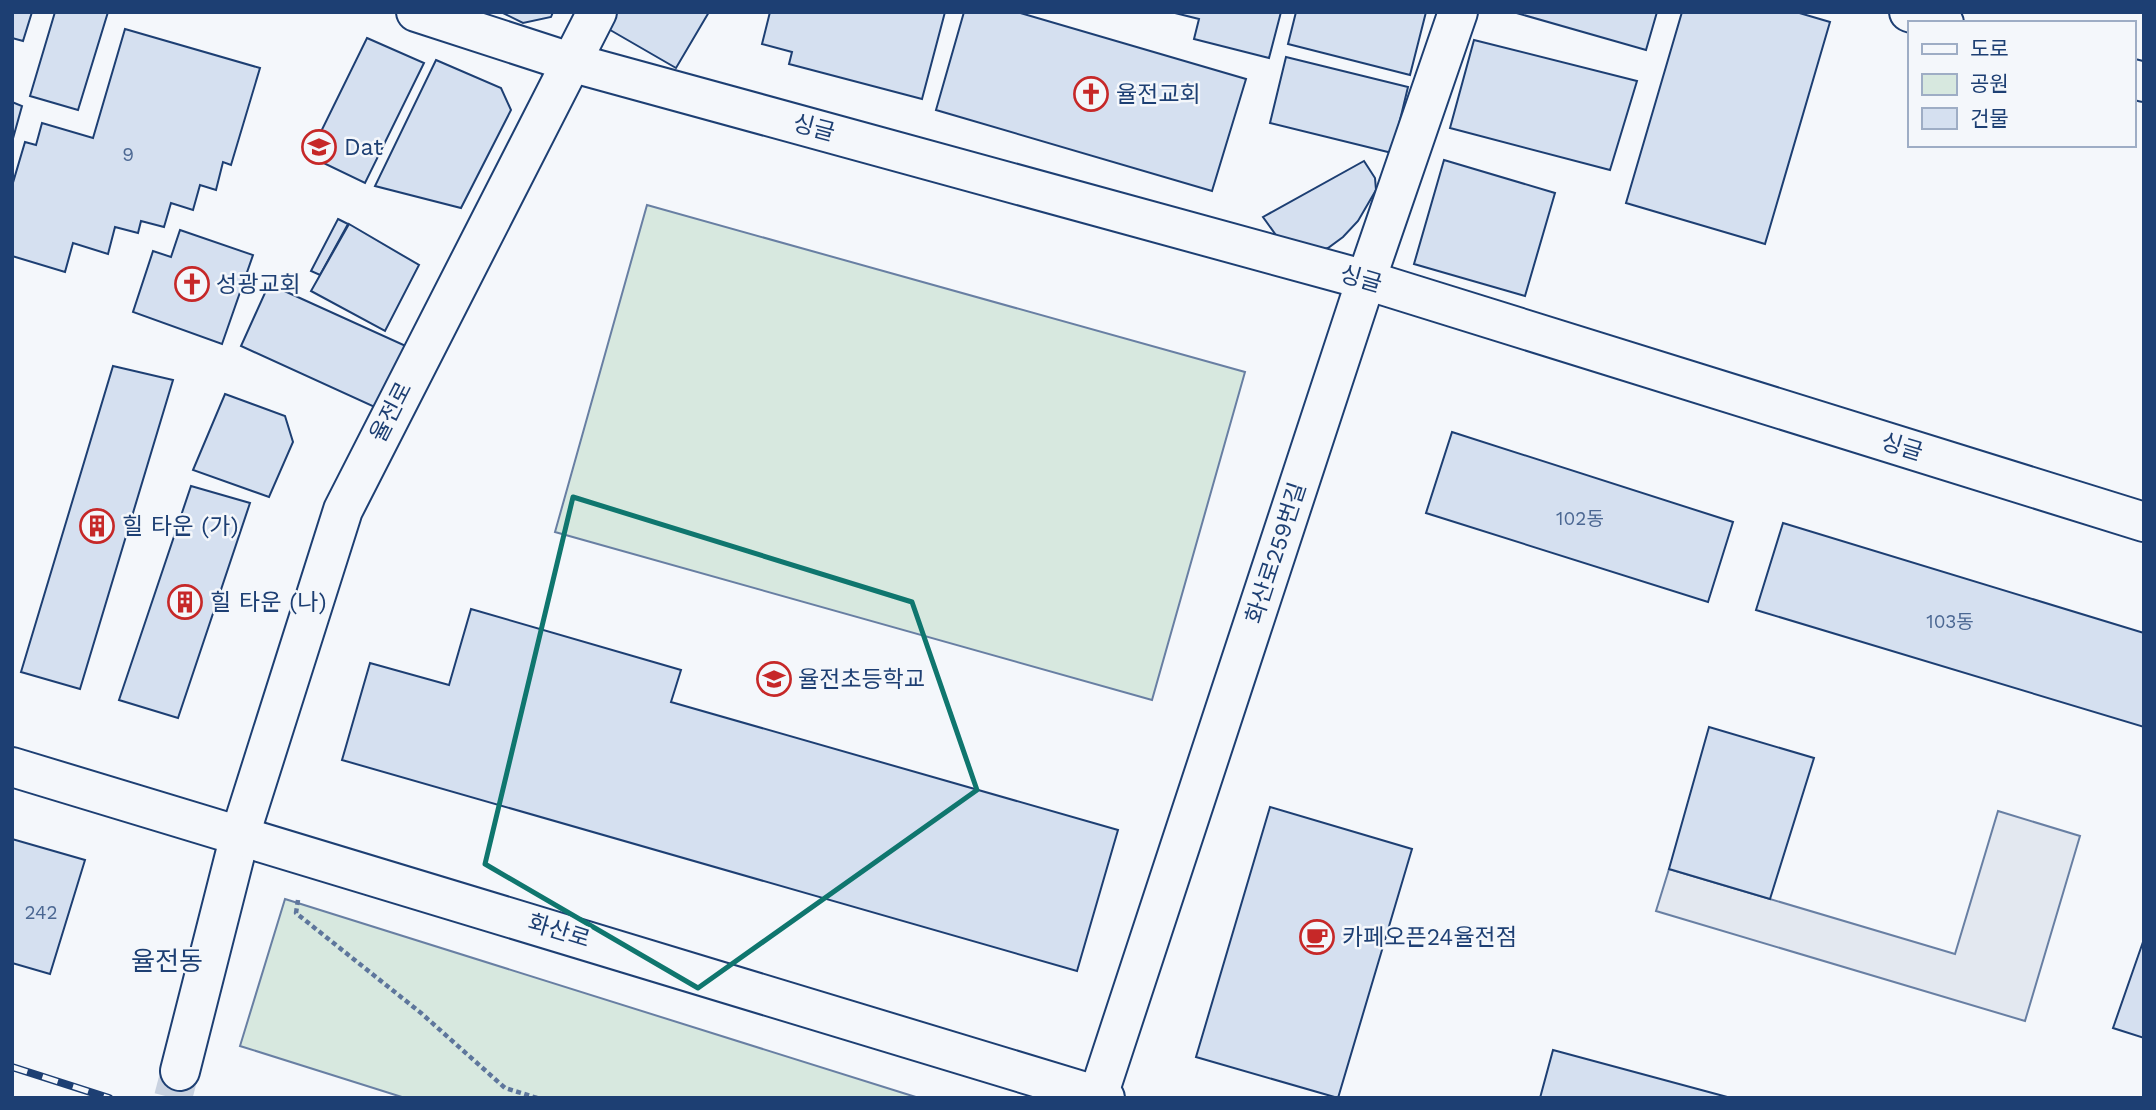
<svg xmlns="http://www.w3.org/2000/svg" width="2156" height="1110" viewBox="0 0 2156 1110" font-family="'Work Sans','Noto Sans KR',sans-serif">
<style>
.green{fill:#d7e8df;stroke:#687fa3;stroke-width:2}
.parking{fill:#e3e8f0;stroke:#687fa3;stroke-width:2}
.building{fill:#d5e0f0;stroke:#1d3f73;stroke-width:2}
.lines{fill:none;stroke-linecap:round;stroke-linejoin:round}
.minor-tunnel{stroke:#c9d2e0;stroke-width:38;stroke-dasharray:38 19;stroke-linecap:butt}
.minor-casing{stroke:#1d3f73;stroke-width:42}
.tertiary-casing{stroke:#1d3f73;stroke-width:42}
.path{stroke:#5e769c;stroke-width:4.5;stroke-dasharray:5 3.5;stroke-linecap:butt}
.minor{stroke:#f4f7fb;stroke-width:38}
.tertiary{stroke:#f4f7fb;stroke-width:38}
.rail-casing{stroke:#1d3f73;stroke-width:8}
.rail{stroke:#f4f7fb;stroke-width:5;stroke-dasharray:16;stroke-linecap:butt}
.marked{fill:none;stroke:#0f766e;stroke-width:5;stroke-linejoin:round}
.labels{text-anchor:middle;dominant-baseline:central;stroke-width:5;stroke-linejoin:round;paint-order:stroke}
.number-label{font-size:19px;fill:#4b6792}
.poi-label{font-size:23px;fill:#1d3f73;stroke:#f4f7fb;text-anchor:start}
.street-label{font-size:23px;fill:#1d3f73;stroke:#f4f7fb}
.quarter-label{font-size:26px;fill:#1d3f73;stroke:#f4f7fb}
</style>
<rect width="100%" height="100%" fill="#f4f7fb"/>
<g class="green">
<path d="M 647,205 L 1245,372 L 1152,700 L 555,532 Z"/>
<path d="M 285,899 L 919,1098 L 405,1098 L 240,1046 Z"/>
</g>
<path class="parking" d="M 1998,811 L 2080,836 L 2025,1021 L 1656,911 L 1669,869 L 1955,954 Z"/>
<g class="building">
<path d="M 12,12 L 32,12 L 23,41 L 12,38 Z"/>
<path d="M 55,12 L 108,12 L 78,110 L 30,96 Z"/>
<path d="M 501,12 L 553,12 L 551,17 L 523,23 Z"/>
<path d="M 614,12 L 709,12 L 676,68 L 605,27 Z"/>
<path d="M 770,12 L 945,12 L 922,99 L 789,64 L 792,52 L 762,44 Z"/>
<path d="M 964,12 L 1017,12 L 1246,79 L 1212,191 L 936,110 Z"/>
<path d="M 1281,12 L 1269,58 L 1194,39 L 1199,19 L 1175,13 Z"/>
<path d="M 1296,12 L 1426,12 L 1410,75 L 1288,44 Z"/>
<path d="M 1513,12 L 1657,12 L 1646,50 Z"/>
<path d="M 1682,12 L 1796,12 L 1830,22 L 1765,244 L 1626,203 Z"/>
<path d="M 125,29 L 260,68 L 231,165 L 223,162 L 216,190 L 200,185 L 193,210 L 171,203 L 164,227 L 141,221 L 138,233 L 115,227 L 108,254 L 73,243 L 65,272 L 12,256 L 12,186 L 25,142 L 36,145 L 42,123 L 93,138 Z"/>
<path d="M 367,38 L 424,63 L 365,183 L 309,156 Z"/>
<path d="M 1474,40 L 1637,81 L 1610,170 L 1450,128 Z"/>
<path d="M 1286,57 L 1408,87 L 1392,153 L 1270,123 Z"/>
<path d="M 436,60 L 501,88 L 511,110 L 461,208 L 375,186 Z"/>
<path d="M 12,102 L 22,106 L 12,142 Z"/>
<path d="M 1444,160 L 1555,193 L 1525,296 L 1414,264 Z"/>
<path d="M 1364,161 L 1375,178 L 1376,190 L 1358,221 L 1343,237 L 1328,248 L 1311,253 L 1283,245 L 1263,217 Z"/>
<path d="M 338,219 L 348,224 L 320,275 L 311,271 Z"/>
<path d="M 349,224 L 419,265 L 385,331 L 311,291 Z"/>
<path d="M 180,230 L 253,255 L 222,344 L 133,312 L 153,251 L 171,257 Z"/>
<path d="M 269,284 L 408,347 L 379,409 L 241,346 Z"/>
<path d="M 113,366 L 173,380 L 80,689 L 21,672 Z"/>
<path d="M 225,394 L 285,416 L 293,442 L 269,497 L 193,470 Z"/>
<path d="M 1452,432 L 1733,522 L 1708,602 L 1426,513 Z"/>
<path d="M 191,486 L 250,503 L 178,718 L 119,700 Z"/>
<path d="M 1783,523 L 2144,633 L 2144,727 L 1756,610 Z"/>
<path d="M 471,609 L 681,670 L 671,702 L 1118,830 L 1077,971 L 342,760 L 370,663 L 449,685 Z"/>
<path d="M 1709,727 L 1814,758 L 1770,899 L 1669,869 Z"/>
<path d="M 1270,807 L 1412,849 L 1338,1098 L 1196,1057 Z"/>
<path d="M 12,839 L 85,860 L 50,974 L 12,963 Z"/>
<path d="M 2144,939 L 2144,1038 L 2113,1028 Z"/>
<path d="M 1553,1050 L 1731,1098 L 1540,1098 Z"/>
</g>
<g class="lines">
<path class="minor-tunnel" d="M 173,1098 L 180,1071"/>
<g class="minor-casing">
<g id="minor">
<path d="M 416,12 L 570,62 L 1366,280 L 2144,522"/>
<path d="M 1909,12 L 1944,23"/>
<path d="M 2133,79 L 2144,82"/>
<path d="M 180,1071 L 240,835"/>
<path d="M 1098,1096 L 1366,280 L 1458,12"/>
</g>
</g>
<g class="tertiary-casing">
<g id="tertiary">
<path d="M 12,767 L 1105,1098"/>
<path d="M 240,835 L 343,510 L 597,12"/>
</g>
</g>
<path class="path" d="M 298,900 L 296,913 L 421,1013 L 505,1088 L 537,1098"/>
<use href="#minor" class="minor"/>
<use href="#tertiary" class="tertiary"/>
<g class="rail-casing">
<path id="rail" d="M 12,1067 L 109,1098"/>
</g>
<use href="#rail" class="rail"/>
</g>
<path class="marked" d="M 573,497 L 912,602 L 977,790 L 698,988 L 485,864 Z"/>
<defs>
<g id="church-ring" transform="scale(1.75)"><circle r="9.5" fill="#f4f7fb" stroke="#c62828" stroke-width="1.5"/><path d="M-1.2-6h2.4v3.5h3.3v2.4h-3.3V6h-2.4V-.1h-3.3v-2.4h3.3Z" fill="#c62828"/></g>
<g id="university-ring" transform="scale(1.75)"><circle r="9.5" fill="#f4f7fb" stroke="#c62828" stroke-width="1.5"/><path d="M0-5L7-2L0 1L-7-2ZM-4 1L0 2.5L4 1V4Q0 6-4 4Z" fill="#c62828"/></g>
<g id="building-ring" transform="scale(1.75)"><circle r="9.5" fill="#f4f7fb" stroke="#c62828" stroke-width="1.5"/><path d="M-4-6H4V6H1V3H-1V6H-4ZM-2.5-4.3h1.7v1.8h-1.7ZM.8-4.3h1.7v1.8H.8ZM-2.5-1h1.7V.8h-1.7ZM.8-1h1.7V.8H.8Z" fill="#c62828"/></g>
<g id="school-ring" transform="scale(1.75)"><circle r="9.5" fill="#f4f7fb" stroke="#c62828" stroke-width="1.5"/><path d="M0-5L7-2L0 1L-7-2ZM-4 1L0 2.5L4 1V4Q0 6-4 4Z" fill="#c62828"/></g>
<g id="cafe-ring" transform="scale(1.75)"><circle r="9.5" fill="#f4f7fb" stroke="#c62828" stroke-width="1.5"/><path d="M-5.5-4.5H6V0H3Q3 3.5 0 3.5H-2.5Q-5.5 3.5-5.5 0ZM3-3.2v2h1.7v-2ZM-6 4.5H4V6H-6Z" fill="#c62828"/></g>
</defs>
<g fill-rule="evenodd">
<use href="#church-ring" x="1091" y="94"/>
<use href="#university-ring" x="319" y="147"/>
<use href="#church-ring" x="192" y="284"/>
<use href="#building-ring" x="97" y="526"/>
<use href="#building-ring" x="185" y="602"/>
<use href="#school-ring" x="774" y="679"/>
<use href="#cafe-ring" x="1317" y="937"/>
</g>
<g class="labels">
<g class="number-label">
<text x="128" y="154">9</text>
<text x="1580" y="518">102동</text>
<text x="1950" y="621">103동</text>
<text x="41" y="912">242</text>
</g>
<g class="poi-label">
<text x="1116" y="94">율전교회</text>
<text x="344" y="147">Dat</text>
<text x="216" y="284">성광교회</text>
<text x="122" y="526">힐 타운 (가)</text>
<text x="210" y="602">힐 타운 (나)</text>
<text x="798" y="679">율전초등학교</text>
<text x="1342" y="937">카페오픈24율전점</text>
</g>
<g class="street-label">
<text transform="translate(814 128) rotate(15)">싱글</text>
<text transform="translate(1361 279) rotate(16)">싱글</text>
<text transform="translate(391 412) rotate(-63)">율전로</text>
<text transform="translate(1902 447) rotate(17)">싱글</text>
<text transform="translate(1276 553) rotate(-72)">화산로259번길</text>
<text transform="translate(559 931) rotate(17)">화산로</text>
</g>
<g class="quarter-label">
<text x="167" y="961">율전동</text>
</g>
</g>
<rect width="2156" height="1110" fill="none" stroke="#1d3f73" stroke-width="28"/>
<rect x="1908" y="21" width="228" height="126" fill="#f4f7fb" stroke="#9eadc5" stroke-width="2"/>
<rect x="1922" y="44" width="35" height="10" fill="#f4f7fb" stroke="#9eadc5" stroke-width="2"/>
<text x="1970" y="56" font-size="21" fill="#1d3f73">도로</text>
<rect x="1922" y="74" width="35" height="21" fill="#d7e8df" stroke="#9eadc5" stroke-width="2"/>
<text x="1970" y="91" font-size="21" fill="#1d3f73">공원</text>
<rect x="1922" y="108" width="35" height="21" fill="#d5e0f0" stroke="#9eadc5" stroke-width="2"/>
<text x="1970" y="126" font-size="21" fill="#1d3f73">건물</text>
</svg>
